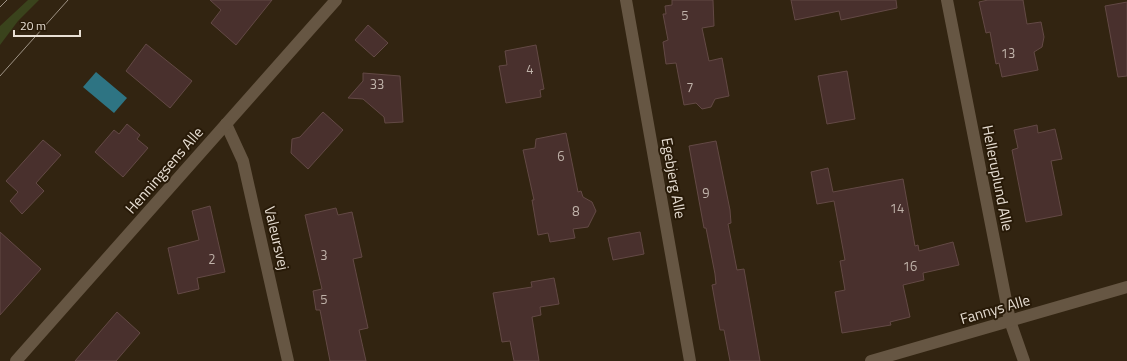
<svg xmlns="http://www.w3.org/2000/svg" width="1127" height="361" viewBox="0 0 1127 361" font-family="'Titillium Web',sans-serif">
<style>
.green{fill:#3a431c}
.water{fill:#2e7483}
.building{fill:#49302d;stroke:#634945}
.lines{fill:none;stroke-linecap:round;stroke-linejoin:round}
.minor{stroke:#665643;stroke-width:12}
.tram{stroke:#9f9486;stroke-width:1}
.labels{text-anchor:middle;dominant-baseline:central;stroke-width:4;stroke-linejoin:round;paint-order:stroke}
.number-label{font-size:13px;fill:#c0b3aa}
.street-label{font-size:15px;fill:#e8dfd4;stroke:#281a08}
</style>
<rect width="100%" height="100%" fill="#322411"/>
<path class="green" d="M 28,0 L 39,0 L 18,21 L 0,45 L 0,26 Z"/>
<path class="water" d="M 96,72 L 127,98 L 114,113 L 83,87 Z"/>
<g class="building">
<path d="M 210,0 L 272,0 L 236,45 L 211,23 L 221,10 Z"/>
<path d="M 672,0 L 713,0 L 714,26 L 702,28 L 709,61 L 722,58 L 729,96 L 715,99 L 711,107 L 702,109 L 696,103 L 684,105 L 676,63 L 666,64 L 663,42 L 668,40 L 663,14 L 666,14 L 665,6 L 672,5 Z"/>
<path d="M 791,0 L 896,0 L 897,8 L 841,20 L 839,11 L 795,20 Z"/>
<path d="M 988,0 L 1023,0 L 1027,24 L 1041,22 L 1044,37 L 1042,47 L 1034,52 L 1038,70 L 1002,77 L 999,63 L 996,64 L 990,32 L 986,33 L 979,2 Z"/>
<path d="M 1127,2 L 1127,76 L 1118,77 L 1105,6 Z"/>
<path d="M 368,25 L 388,43 L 374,57 L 355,40 Z"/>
<path d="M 146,44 L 192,81 L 170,108 L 126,71 Z"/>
<path d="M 536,45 L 544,89 L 540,90 L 541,97 L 506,103 L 499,66 L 507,65 L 505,51 Z"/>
<path d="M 847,71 L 855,119 L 827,124 L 818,76 Z"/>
<path d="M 363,73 L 400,76 L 403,122 L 385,123 L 384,117 L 363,99 L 348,98 L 363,81 Z"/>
<path d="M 323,112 L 343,130 L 308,169 L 291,153 L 292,139 L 300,137 Z"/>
<path d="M 127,124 L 140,135 L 137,139 L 148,148 L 123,177 L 95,152 L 114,130 L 119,134 Z"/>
<path d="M 1037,125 L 1038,133 L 1055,129 L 1062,159 L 1051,161 L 1062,215 L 1026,222 L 1012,150 L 1018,148 L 1014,130 Z"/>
<path d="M 566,133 L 578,192 L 581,191 L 583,197 L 592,202 L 596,211 L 588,227 L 573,229 L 575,238 L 550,242 L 548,233 L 538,235 L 532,200 L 534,200 L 523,150 L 535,148 L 536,139 Z"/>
<path d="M 43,140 L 61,155 L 36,183 L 44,191 L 22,214 L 10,201 L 18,192 L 6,181 Z"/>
<path d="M 716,141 L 730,210 L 731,223 L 728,224 L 737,270 L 744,269 L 760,361 L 730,361 L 724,330 L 720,330 L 712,285 L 716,284 L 715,274 L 706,228 L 704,228 L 689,146 Z"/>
<path d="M 828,168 L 833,192 L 903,179 L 915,246 L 918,245 L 919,251 L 953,242 L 959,265 L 923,273 L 924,280 L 903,285 L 910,317 L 890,322 L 891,325 L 842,333 L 835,292 L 845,290 L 840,261 L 845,260 L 834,201 L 817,204 L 811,172 Z"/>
<path d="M 210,206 L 225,272 L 197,278 L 199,289 L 178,294 L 168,248 L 199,240 L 192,211 Z"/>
<path d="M 336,208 L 338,215 L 352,212 L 362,257 L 353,259 L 368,328 L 359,330 L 366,361 L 330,361 L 320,310 L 316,310 L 313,291 L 322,289 L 305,215 Z"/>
<path d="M 0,232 L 41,269 L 0,315 Z"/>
<path d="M 640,232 L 644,254 L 613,260 L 608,238 Z"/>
<path d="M 554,278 L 559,304 L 540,307 L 541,315 L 532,317 L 539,361 L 514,361 L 510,341 L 502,342 L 493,293 L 532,287 L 531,282 Z"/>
<path d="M 117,312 L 140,333 L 116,361 L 75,361 Z"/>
</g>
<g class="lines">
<g class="minor">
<path d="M 626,0 L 690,361"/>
<path d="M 947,0 L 1010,321 L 1024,361"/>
<path d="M 226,124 L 243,161 L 288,361"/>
<path d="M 16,361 L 336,0"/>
<path d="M 871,361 L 1127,287"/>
</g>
<g class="tram">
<path d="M 0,7 L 7,0"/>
<path d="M 0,76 L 68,0"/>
</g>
</g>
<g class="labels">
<g class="number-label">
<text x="685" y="15">5</text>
<text x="1008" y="53">13</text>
<text x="530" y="69">4</text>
<text x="377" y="84">33</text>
<text x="690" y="87">7</text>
<text x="561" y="156">6</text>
<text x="706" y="193">9</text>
<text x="897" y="208">14</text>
<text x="576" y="211">8</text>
<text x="324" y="255">3</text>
<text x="212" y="259">2</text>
<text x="910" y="266">16</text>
<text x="324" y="299">5</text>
</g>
<g class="street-label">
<text transform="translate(164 170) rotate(-49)">Henningsens Alle</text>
<text transform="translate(674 178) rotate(80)">Egebjerg Alle</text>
<text transform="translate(998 178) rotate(79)">Helleruplund Alle</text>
<text transform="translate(277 238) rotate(77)">Valeursvej</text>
<text transform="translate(995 309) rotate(-16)">Fannys Alle</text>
</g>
</g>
<path d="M14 30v6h66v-6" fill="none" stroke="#e8dfd4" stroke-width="2"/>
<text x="20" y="30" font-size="12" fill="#e8dfd4" stroke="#281a08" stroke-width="3" paint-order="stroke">20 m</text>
</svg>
